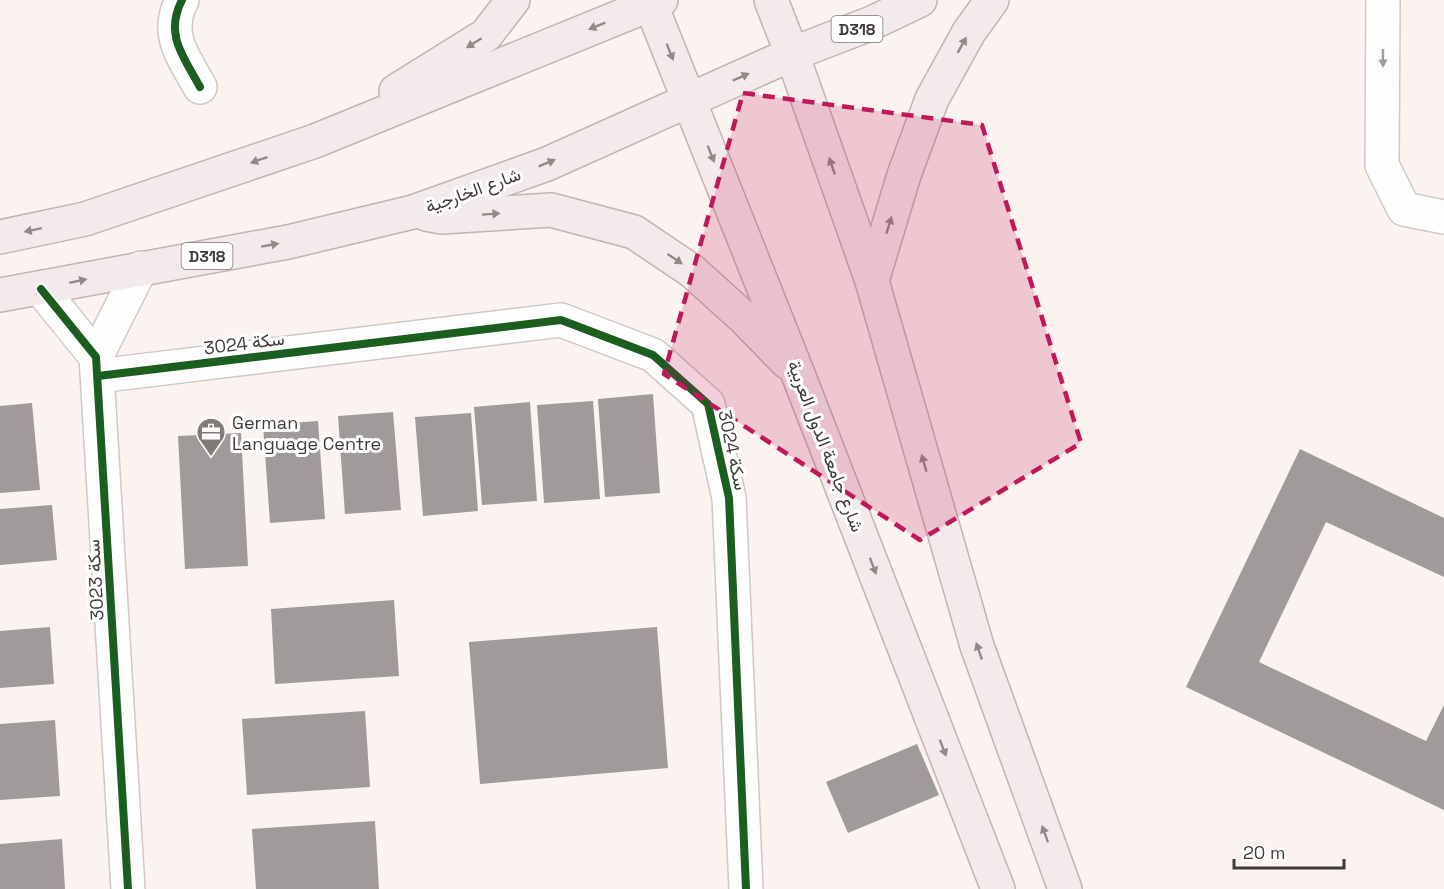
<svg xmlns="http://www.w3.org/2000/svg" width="1444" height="889" viewBox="0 0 1444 889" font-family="'Space Grotesk',Vazirmatn,sans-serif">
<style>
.building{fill:#a09b9b}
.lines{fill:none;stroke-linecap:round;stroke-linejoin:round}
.minor-casing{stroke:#cfc9c6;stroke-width:36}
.major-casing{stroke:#c5b2b3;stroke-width:36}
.minor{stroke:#fefdfd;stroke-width:33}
.major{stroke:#f3eaeb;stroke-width:33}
.cycleway-casing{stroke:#fff;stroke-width:11}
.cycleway{stroke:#1b5e20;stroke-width:8}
.oneway{fill:#918a89}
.oneway2{fill:#9f9c9a}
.marked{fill:#c2185b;fill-opacity:0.2;stroke:#c2185b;stroke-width:4.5;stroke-dasharray:12 8;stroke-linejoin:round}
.labels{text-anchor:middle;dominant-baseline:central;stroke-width:6;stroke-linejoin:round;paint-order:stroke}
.shield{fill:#fff;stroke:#797674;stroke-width:1.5}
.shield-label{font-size:16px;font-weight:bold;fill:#403b38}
.street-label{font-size:18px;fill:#403b38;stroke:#fff}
.poi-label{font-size:18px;fill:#403b38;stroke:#fff;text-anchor:start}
</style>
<rect width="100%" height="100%" fill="#faf3ef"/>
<g class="building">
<path d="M 653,394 L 660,493 L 605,497 L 598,399 Z"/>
<path d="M 593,401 L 600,499 L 544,503 L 537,405 Z"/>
<path d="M 530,402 L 537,501 L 482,505 L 474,407 Z"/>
<path d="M 32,403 L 40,490 L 0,493 L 0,406 Z"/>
<path d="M 393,412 L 401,510 L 345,514 L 338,416 Z"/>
<path d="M 471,413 L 478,511 L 423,516 L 415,417 Z"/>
<path d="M 318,421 L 325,519 L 270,523 L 263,425 Z"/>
<path d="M 241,433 L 248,566 L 185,569 L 178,436 Z"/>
<path d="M 1300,449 L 1444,518 L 1444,577 L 1326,522 L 1259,662 L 1426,741 L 1444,705 L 1444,810 L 1186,687 Z"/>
<path d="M 52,505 L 57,560 L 0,565 L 0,509 Z"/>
<path d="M 394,600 L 399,676 L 275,684 L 271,609 Z"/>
<path d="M 50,627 L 54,684 L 0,688 L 0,631 Z"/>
<path d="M 657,627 L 668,768 L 480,784 L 469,642 Z"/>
<path d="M 365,711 L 370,787 L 247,795 L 242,719 Z"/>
<path d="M 55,720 L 60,796 L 0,800 L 0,724 Z"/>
<path d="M 917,744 L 939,795 L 848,833 L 826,782 Z"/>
<path d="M 375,821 L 379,889 L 256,889 L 252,829 Z"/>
<path d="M 62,839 L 65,889 L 0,889 L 0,844 Z"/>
</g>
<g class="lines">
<g class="minor-casing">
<g id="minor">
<path d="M 182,0 C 164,35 184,57 200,87"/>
<path d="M 1383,0 L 1382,165 L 1404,209 L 1444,217"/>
<path d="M 41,289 L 96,357 L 128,889"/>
<path d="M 96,357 L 141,268"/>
<path d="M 98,376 L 561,320 L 653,355 L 708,404 L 729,498 L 746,889"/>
</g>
</g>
<g class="major-casing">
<g id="major">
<path d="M 649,0 L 798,374 L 998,889"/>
<path d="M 771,0 L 792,54 L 872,281 L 977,646 L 1065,889"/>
<path d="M 396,91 L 486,35 L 513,0"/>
<path d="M 426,214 L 442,217 L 551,210 L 634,232 L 692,271 L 744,318 L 787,362"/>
<path d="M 0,237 L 85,219 L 315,141 L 661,0"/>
<path d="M 872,281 L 904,175 L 932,99 L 969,32 L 992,0"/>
<path d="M 0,295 L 288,242 L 413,212 L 547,164 L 792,54 L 872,23 L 920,0"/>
</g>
</g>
<use href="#minor" class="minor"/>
<use href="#major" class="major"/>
<g class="cycleway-casing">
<g id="cycleway">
<path d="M 182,0 C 164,35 184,57 200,87"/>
<path d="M 41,289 L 96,357 L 128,889"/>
<path d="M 98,376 L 561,320 L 653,355 L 708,404 L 729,498 L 746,889"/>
</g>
</g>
<use href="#cycleway" class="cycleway"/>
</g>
<defs><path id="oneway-solid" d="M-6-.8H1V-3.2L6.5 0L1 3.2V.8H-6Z" transform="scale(1.5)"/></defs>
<g class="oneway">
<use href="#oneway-solid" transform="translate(597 26) rotate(158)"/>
<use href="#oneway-solid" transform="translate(474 43) rotate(148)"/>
<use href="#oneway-solid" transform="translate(962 45) rotate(-61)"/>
<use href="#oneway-solid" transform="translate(670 52) rotate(68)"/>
<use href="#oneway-solid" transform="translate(741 77) rotate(-24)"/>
<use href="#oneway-solid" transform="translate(711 154) rotate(68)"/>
<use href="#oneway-solid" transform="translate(259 160) rotate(161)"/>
<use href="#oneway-solid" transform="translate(547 163) rotate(-22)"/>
<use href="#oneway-solid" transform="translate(832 166) rotate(-109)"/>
<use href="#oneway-solid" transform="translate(491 214) rotate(-4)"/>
<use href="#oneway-solid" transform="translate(889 225) rotate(-73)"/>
<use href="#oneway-solid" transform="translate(33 230) rotate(168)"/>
<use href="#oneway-solid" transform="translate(270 245) rotate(-10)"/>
<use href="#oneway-solid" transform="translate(675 259) rotate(34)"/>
<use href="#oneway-solid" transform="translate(78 281) rotate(-12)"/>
<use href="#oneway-solid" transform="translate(924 463) rotate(-106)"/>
<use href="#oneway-solid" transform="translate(873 566) rotate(69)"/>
<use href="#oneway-solid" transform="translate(979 651) rotate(-109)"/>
<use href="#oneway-solid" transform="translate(943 748) rotate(69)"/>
<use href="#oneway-solid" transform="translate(1045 834) rotate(-110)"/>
</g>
<use class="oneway2" href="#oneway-solid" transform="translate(1383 58) rotate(90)"/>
<path class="marked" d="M 743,93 L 982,125 L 1081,443 L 920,540 L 664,374 Z"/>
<defs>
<g id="office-pin" transform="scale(1.5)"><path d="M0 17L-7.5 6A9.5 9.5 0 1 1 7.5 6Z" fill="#817b78" stroke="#fff"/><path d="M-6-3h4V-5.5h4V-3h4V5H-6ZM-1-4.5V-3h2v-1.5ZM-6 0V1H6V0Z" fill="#fff"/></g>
</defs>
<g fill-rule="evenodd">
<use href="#office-pin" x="211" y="432"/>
</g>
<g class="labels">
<g class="shield">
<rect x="831.5" y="16" width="51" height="26" rx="4.5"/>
<rect x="181.5" y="243" width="51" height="26" rx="4.5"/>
</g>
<g class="shield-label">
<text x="857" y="29">D318</text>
<text x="207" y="256">D318</text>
</g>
<g class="street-label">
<text transform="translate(473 190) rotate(-20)">شارع الخارجية</text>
<text transform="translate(244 343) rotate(-7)">سكة 3024</text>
<text transform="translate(826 446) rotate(69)">شارع جامعة الدول العربية</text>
<text transform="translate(733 450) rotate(78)">سكة 3024</text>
<text transform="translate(95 580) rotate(-93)">سكة 3023</text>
</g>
<g class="poi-label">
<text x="232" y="422">German<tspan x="232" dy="21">Language Centre</tspan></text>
</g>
</g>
<path d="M1234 859v9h110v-9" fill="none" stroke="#403b38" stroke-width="3"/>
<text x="1243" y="859" font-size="18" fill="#403b38" stroke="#ffffff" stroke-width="4.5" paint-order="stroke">20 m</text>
</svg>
